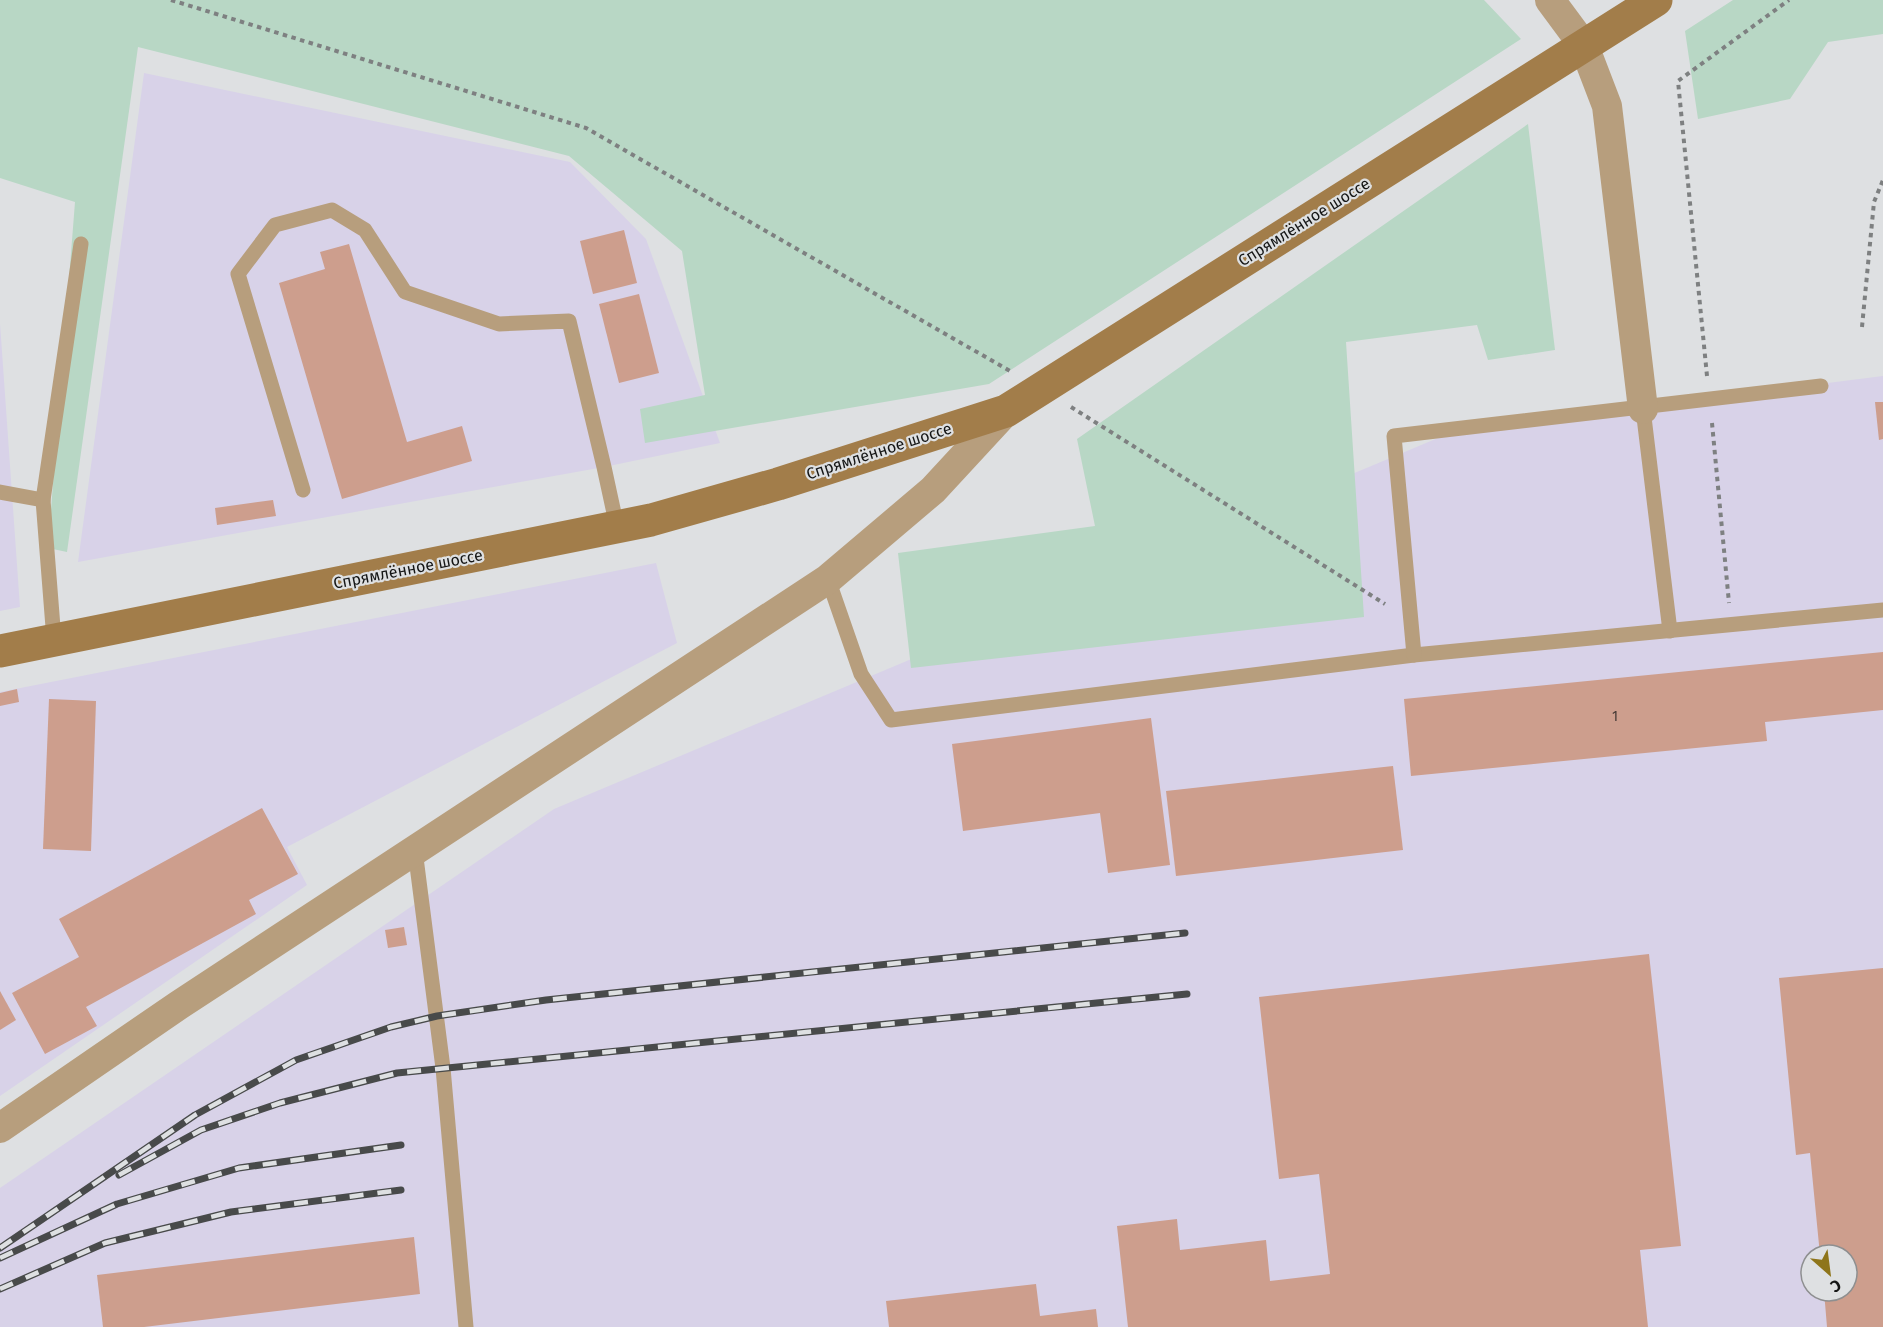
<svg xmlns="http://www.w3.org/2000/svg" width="1883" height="1327" viewBox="0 0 1883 1327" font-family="'Fira Sans',sans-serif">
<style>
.industrial{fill:#d8d2e8;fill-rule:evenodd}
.green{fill:#b8d7c5}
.building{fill:#cd9e8d}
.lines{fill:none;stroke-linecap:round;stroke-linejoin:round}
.path{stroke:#7e8081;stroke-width:4;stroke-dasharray:4.5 4.5;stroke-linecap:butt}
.service{stroke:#b79e7d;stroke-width:15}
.minor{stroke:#b79e7d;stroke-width:30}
.secondary{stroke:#a27d4a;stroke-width:33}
.rail-casing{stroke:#484a4a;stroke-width:7}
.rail{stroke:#dee0e2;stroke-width:4.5;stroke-dasharray:14;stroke-linecap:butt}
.labels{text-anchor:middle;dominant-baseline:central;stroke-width:4.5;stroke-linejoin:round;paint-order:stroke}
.number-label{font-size:14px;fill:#433834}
.street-label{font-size:16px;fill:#151616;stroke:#dee0e2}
</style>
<rect width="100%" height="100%" fill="#dee0e2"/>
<g class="industrial">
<path d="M 144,73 L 570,162 L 646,239 L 720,443 L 604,467 L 78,562 Z"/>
<path d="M 0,323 L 20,607 L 0,611 Z"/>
<path d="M 1883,376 L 1883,1327 L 0,1327 L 0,1188 L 554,809 L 1457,430 ZM 1811,1255 L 1847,1255 L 1847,1291 L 1811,1291 Z"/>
<path d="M 656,563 L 677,643 L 287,847 L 307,885 L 0,1096 L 0,692 Z"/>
</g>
<g class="green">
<path d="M 0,0 L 1484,0 L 1521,39 L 989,384 L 645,443 L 640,409 L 705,395 L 682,251 L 569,156 L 138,47 L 67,552 L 48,548 L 75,202 L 0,178 Z"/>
<path d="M 1733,0 L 1883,0 L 1883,34 L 1828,42 L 1790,99 L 1698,119 L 1685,31 Z"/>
<path d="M 1528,124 L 1555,350 L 1488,360 L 1477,325 L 1346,342 L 1364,617 L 911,668 L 898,553 L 1095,526 L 1077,439 Z"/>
</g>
<g class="building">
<path d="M 624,230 L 637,283 L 593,294 L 580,241 Z"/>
<path d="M 349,244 L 407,442 L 462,426 L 472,461 L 342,499 L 279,283 L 325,269 L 320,252 Z"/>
<path d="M 639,294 L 659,373 L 619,383 L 599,304 Z"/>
<path d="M 1875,402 L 1883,402 L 1883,439 L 1879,440 Z"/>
<path d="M 273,500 L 276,516 L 217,525 L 215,508 Z"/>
<path d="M 1883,652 L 1883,710 L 1765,722 L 1767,741 L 1411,776 L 1404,699 Z"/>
<path d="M 17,689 L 19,702 L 0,706 L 0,693 Z"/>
<path d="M 49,699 L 96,701 L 91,851 L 43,849 Z"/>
<path d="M 1151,718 L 1170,865 L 1108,873 L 1100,813 L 963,831 L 952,744 Z"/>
<path d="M 1393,766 L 1403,850 L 1176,876 L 1166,791 Z"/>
<path d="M 262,808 L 298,874 L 249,900 L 256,914 L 86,1007 L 97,1026 L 45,1054 L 12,993 L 79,957 L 59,919 Z"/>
<path d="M 404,927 L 407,945 L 388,948 L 385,930 Z"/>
<path d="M 1649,954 L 1681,1246 L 1640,1250 L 1648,1327 L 1128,1327 L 1117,1226 L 1177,1219 L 1180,1250 L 1266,1240 L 1270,1281 L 1330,1274 L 1319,1174 L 1279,1179 L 1259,997 Z"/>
<path d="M 1883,968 L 1883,1327 L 1827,1327 L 1824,1291 L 1847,1291 L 1847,1255 L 1820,1255 L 1810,1153 L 1796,1155 L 1779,978 Z"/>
<path d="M 0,991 L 16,1020 L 0,1030 Z"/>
<path d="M 414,1237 L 420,1294 L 144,1327 L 103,1327 L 97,1275 Z"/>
<path d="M 1036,1284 L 1040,1316 L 1096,1309 L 1098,1327 L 889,1327 L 886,1301 Z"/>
</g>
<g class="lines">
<g class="path">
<path d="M 171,0 L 586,128 L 1010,371"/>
<path d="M 1862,327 L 1874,202 L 1883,180"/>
<path d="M 1707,376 L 1678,81 L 1789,0"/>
<path d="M 1071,407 L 1385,604"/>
<path d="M 1712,423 L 1729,603"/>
</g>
<g class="service">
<path d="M 1643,409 L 1670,631"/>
<path d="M 303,490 L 238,274 L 275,225 L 332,210 L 365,230 L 405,292 L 499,324 L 569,321 L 604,467 L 617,527"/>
<path d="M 0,492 L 43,500"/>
<path d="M 828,579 L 861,674 L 891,720 L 1414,655 L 1883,610"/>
<path d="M 54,640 L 43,500 L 81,244"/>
<path d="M 1414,655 L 1394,436 L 1821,386"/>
<path d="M 415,850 L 443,1068 L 466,1327"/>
</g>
<g class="minor">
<path d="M 1550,0 L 1584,46 L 1607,106 L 1643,409"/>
<path d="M 0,1128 L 179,1005 L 828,579 L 933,490 L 1006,411"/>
</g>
<path class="secondary" d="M 0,651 L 651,520 L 778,484 L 1006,411 L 1656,0"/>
<g class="rail-casing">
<g id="rail">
<path d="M 119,1175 L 201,1130 L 280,1103 L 397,1073 L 1187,994"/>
<path d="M 0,1248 L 195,1115 L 296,1060 L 391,1027 L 437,1016 L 546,1000 L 1185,933"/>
<path d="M 0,1258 L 117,1204 L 239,1168 L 401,1145"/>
<path d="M 0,1289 L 105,1243 L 231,1212 L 401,1190"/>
</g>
</g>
<use href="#rail" class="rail"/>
</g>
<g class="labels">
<g class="number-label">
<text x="1615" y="716">1</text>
</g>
<g class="street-label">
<text transform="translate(1304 222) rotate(-32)">Спрямлённое шоссе</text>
<text transform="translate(879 451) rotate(-18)">Спрямлённое шоссе</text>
<text transform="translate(408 569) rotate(-11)">Спрямлённое шоссе</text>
</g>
</g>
<g transform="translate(1829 1273) rotate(152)"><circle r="28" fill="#dee0e2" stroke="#8e8f90" stroke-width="1.5"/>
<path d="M0-4.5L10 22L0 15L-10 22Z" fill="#8e751a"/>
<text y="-9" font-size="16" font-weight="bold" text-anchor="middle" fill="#151616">С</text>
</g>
</svg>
